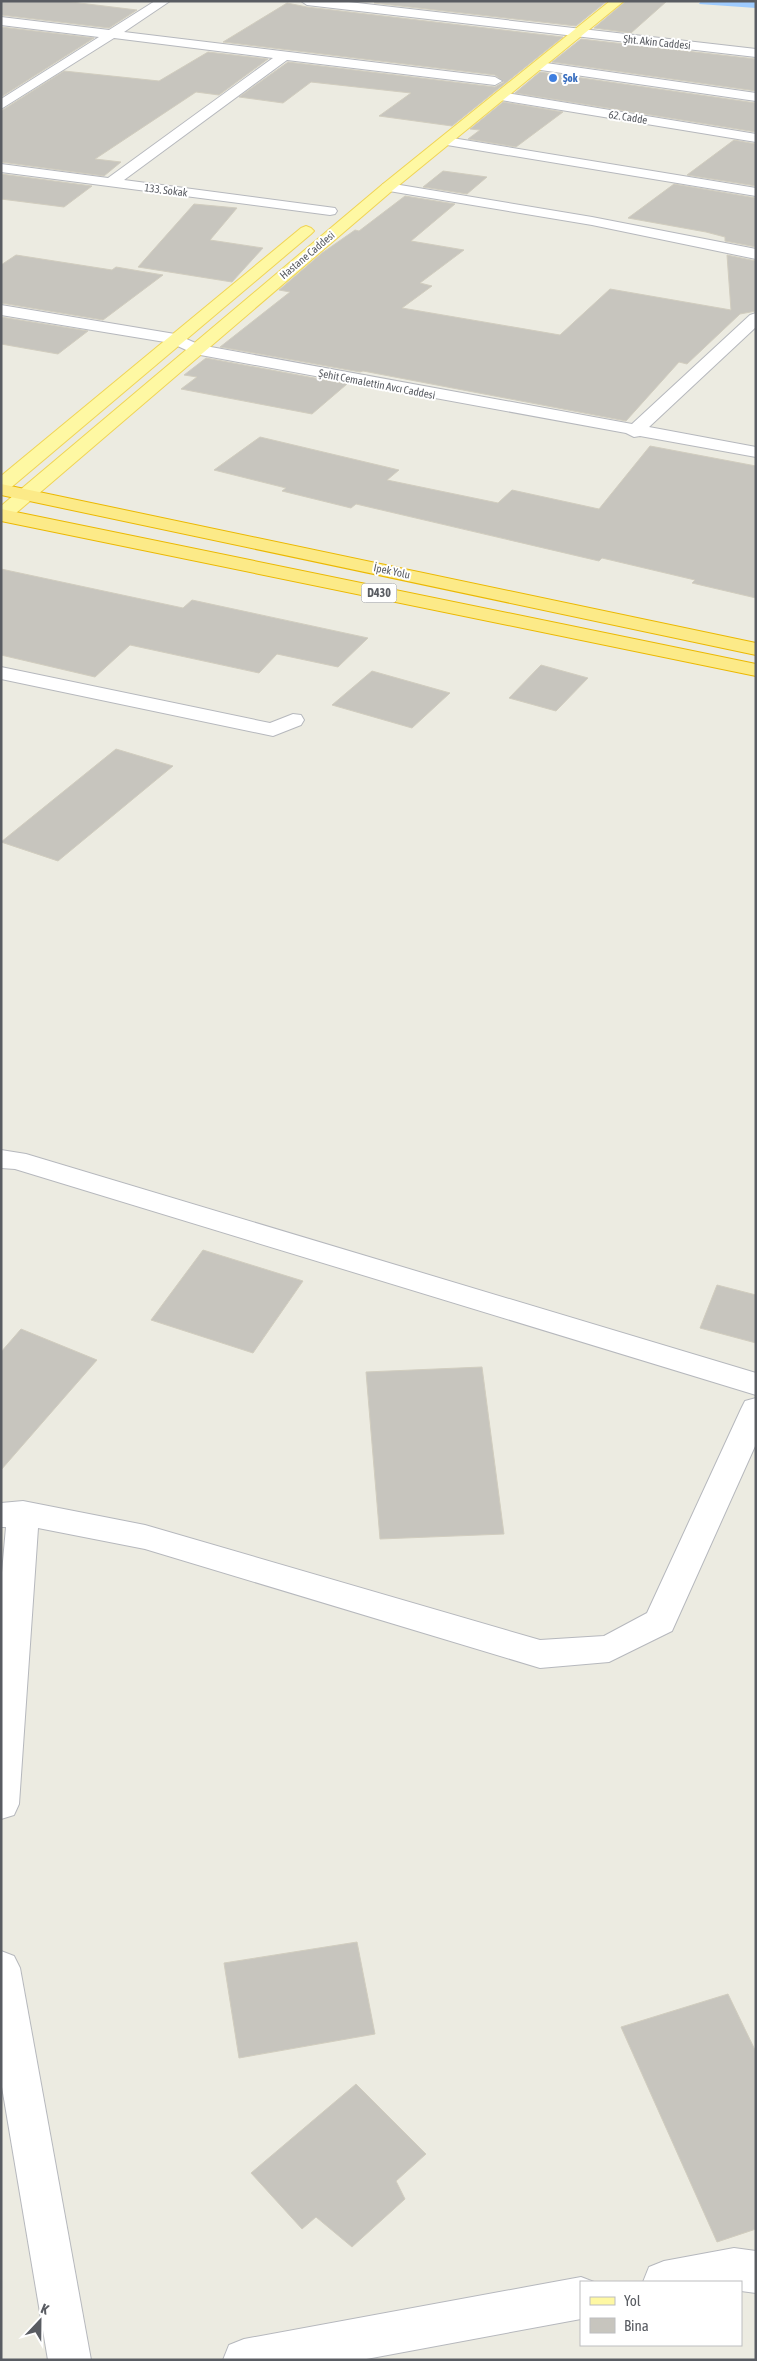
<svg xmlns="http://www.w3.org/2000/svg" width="757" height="2361" viewBox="0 0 757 2361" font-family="'Asap Condensed',sans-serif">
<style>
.water{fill:#9ecbfe}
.building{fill:#c7c5be;stroke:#d1cdbf}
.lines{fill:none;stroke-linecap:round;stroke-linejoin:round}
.minor-casing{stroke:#b6b8bd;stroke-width:2}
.major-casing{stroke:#f0d456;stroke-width:2}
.highway-casing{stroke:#ebb802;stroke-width:2}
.minor{fill:#fff;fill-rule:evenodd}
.major{fill:#fef8a3;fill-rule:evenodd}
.highway{fill:#fcea88;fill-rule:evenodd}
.shop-dot{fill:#3f7fe0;stroke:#fff;stroke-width:2}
.labels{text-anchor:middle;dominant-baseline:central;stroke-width:4;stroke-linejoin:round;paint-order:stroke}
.far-street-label{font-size:11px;fill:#595c62;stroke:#fff}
.far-shop-label{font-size:11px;font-weight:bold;fill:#366cbe;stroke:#fff;text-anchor:start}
.shield{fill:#fff;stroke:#8b8d91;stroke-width:1}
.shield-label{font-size:12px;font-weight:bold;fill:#595c62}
</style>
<rect width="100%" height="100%" fill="#ecebe1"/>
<path class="water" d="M 701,1 L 756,1 L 756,8 L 699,4 Z"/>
<g class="building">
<path d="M 1,1 L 63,1 L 137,10 L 109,28 L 1,15 Z"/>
<path d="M 376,1 L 607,1 L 576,26 L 374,3 Z"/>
<path d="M 626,1 L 667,1 L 631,33 L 594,28 Z"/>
<path d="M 287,3 L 307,7 L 563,37 L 452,126 L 379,116 L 411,93 L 311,82 L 283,103 L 239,97 L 288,62 L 495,87 L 504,82 L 495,75 L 223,42 Z"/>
<path d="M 1,27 L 94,38 L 1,97 Z"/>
<path d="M 581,39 L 756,59 L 756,91 L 552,62 Z"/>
<path d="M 208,52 L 268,59 L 219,95 L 196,92 L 95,159 L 121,162 L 104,176 L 1,162 L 1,111 L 64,71 L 159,81 Z"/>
<path d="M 540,72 L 756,103 L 756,132 L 515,93 Z"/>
<path d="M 503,102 L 563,112 L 516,147 L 468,139 L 480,130 L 470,129 Z"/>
<path d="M 734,140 L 756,144 L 756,186 L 687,175 Z"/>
<path d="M 443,171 L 487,177 L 467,194 L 423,187 Z"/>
<path d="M 1,174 L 92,186 L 64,207 L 1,199 Z"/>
<path d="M 674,184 L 756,198 L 756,247 L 725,241 L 725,237 L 706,232 L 628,218 Z"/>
<path d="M 405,196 L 455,204 L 411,241 L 464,250 L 420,283 L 432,286 L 402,308 L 560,335 L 610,289 L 731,310 L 727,255 L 756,261 L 756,311 L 740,314 L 687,364 L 679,362 L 626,421 L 363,371 L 360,372 L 220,347 L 290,292 L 279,290 L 322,253 L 355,230 L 359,231 Z"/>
<path d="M 194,204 L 237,208 L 210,240 L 263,248 L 232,282 L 138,267 Z"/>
<path d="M 16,255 L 112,270 L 116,267 L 163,275 L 103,320 L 1,303 L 1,265 Z"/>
<path d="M 1,317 L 88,331 L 58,354 L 1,344 Z"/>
<path d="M 206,358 L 347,384 L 312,414 L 181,389 L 197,377 L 184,375 Z"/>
<path d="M 260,437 L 399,470 L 387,480 L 498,503 L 512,490 L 599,509 L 650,446 L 756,466 L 756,598 L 692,583 L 695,580 L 602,558 L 599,561 L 356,504 L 351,508 L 282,491 L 286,488 L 214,470 Z"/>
<path d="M 1,569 L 183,608 L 192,600 L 368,638 L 338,667 L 277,654 L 259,673 L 130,645 L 95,677 L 1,655 Z"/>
<path d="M 541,665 L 588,678 L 556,711 L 509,698 Z"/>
<path d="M 372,671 L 450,693 L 412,728 L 332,705 Z"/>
<path d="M 116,749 L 173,766 L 58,861 L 1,842 Z"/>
<path d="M 203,1250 L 303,1281 L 253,1353 L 151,1320 Z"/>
<path d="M 717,1285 L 756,1295 L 756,1343 L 700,1328 Z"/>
<path d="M 21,1329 L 97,1360 L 1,1470 L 1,1352 Z"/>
<path d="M 482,1367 L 504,1534 L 380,1539 L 366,1372 Z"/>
<path d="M 357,1942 L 375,2034 L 239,2058 L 224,1963 Z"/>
<path d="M 728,1994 L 756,2052 L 756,2229 L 717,2242 L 621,2027 Z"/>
<path d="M 356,2084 L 426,2154 L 396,2181 L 405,2199 L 352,2247 L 316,2217 L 302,2229 L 251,2173 Z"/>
</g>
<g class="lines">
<g class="minor-casing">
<g id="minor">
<path d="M 155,1 L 170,1 L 124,32 L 495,77 L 502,81 L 495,85 L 287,60 L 124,180 L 335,208 L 337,211 L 335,214 L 330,215 L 1,172 L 1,164 L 108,178 L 273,58 L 114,38 L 1,109 L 1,99 L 99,37 L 1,25 L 1,17 L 109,30 Z"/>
<path d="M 301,1 L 340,1 L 756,49 L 756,57 L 307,5 Z"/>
<path d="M 539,62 L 756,93 L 756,101 L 534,69 L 533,66 L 534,63 Z"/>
<path d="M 500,92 L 756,134 L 756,142 L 495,99 L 493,96 Z"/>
<path d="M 446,137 L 756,188 L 756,196 L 441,144 L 439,141 Z"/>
<path d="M 388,183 L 592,217 L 756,249 L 756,259 L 592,225 L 383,190 L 381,187 L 383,184 Z"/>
<path d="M 1,305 L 175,334 L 200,345 L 632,424 L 750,315 L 756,313 L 756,327 L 649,427 L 756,447 L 756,457 L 640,436 L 634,437 L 626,433 L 195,354 L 171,343 L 1,315 Z"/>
<path d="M 1,667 L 270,723 L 293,714 L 301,715 L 304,720 L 301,725 L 273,736 L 1,679 Z"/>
<path d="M 1,1150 L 26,1154 L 756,1373 L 756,1395 L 15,1169 L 1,1168 Z"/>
<path d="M 756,1398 L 756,1444 L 672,1631 L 609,1662 L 540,1668 L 145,1549 L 38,1528 L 19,1804 L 14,1815 L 1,1819 L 1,1584 L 6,1527 L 1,1527 L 1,1503 L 23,1501 L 145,1525 L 540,1640 L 604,1636 L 647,1613 L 741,1409 L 745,1401 Z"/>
<path d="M 1,1951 L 14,1956 L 20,1968 L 91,2360 L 48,2360 L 1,2081 Z"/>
<path d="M 734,2248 L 756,2251 L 756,2293 L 741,2291 L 741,2282 L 643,2282 L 649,2267 L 664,2261 Z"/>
<path d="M 581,2277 L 594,2282 L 581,2282 L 581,2319 L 361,2360 L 223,2360 L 229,2345 L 244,2339 Z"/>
</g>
</g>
<g class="major-casing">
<g id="major">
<path d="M 610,1 L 624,1 L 393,190 L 9,519 L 1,520 L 1,506 L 383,184 Z"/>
<path d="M 306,226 L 311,228 L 314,231 L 311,234 L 8,490 L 1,491 L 1,476 L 301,228 Z"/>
</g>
</g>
<g class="highway-casing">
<g id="highway">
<path d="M 1,484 L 756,643 L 756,655 L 1,495 Z"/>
<path d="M 1,509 L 756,664 L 756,676 L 1,521 Z"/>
</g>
</g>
<use href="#minor" class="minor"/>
<use href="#major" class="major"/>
<use href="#highway" class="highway"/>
</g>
<circle class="shop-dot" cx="553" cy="78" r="5"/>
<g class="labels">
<g class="far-street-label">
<text transform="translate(657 42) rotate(6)">Şht. Akin Caddesi</text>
<text transform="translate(628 117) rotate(9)">62. Cadde</text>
<text transform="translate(166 190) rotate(7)">133. Sokak</text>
<text transform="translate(307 255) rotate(-40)">Hastane Caddesi</text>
<text transform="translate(377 384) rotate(11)">Şehit Cemalettin Avcı Caddesi</text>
<text transform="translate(392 571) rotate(12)">İpek Yolu</text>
</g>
<g class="far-shop-label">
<text x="563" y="78">Şok</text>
</g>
<rect class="shield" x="361.5" y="583.5" width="35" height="19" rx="4"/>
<g class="shield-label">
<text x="379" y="593">D430</text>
</g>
</g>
<rect width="757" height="2361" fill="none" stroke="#595c62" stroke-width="5"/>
<rect x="580" y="2281" width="162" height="65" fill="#ffffff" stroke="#bdbec0"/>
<rect x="590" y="2297" width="25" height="8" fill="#fef8a3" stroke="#bdbec0"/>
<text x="624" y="2306" font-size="15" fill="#595c62">Yol</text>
<rect x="590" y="2318" width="25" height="15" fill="#c7c5be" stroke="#bdbec0"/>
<text x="624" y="2331" font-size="15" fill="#595c62">Bina</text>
<g transform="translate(40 2321) rotate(22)" stroke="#ffffff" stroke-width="4" paint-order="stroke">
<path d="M0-4L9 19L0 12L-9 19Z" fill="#595c62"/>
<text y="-8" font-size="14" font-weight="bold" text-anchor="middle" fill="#595c62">K</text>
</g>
</svg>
